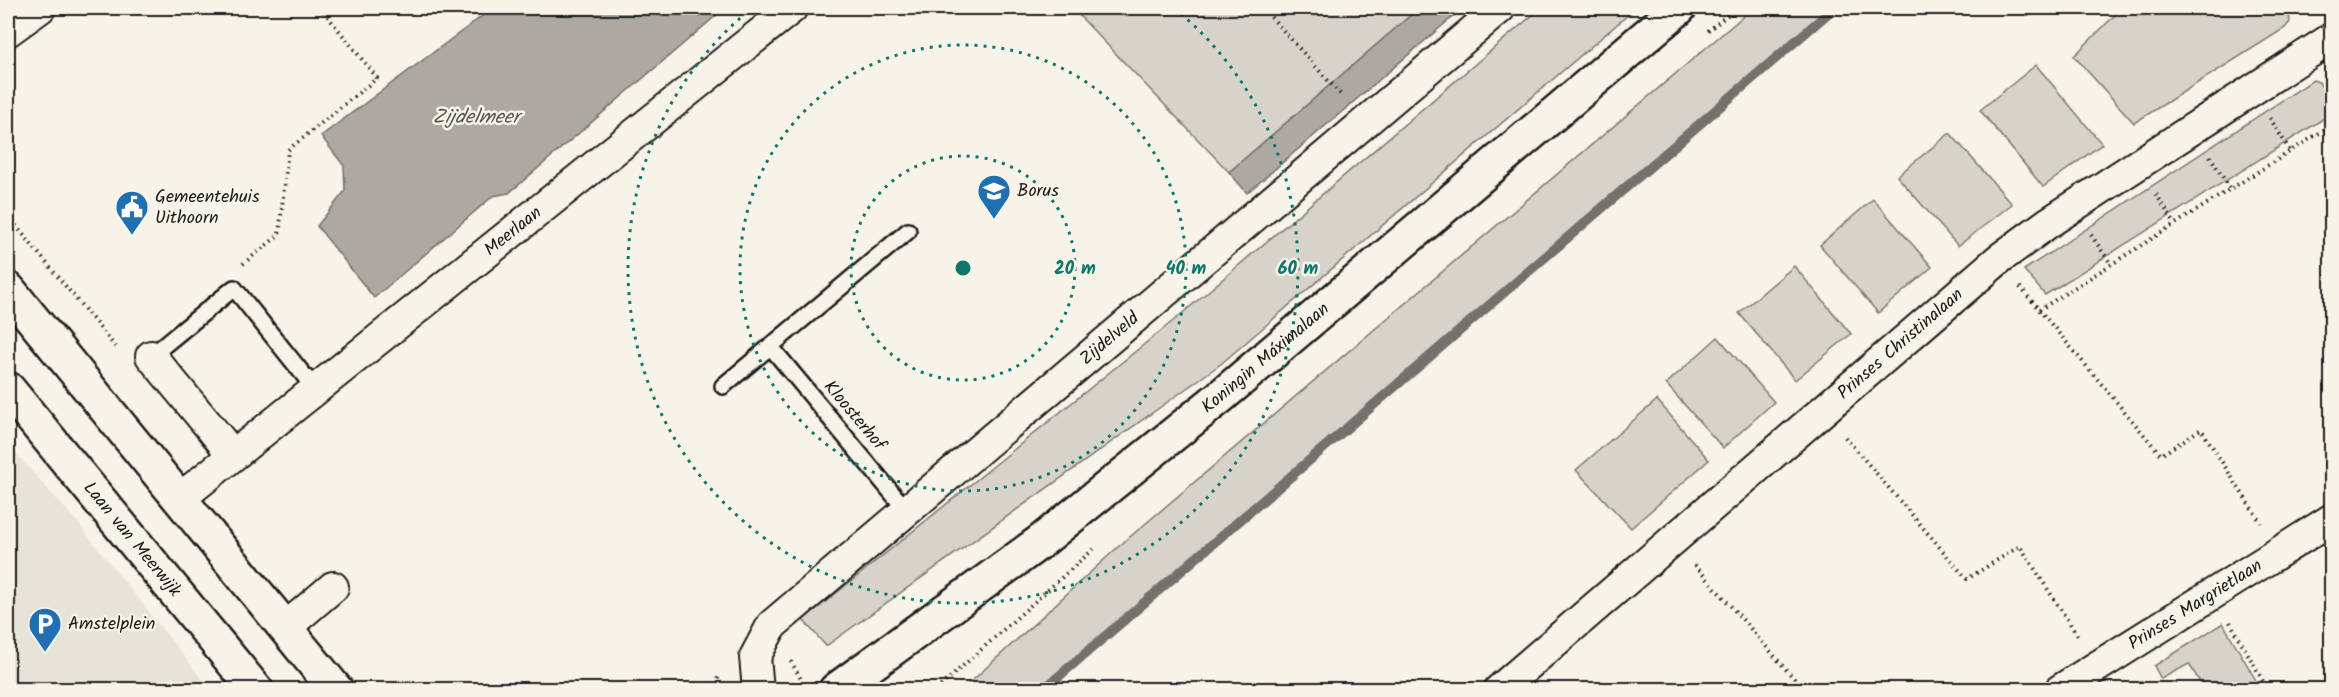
<svg xmlns="http://www.w3.org/2000/svg" width="2339" height="697" viewBox="0 0 2339 697" font-family="Kalam,sans-serif">
<style>
.built{fill:#e6e3d9}
.green{fill:#d7d3cb;stroke:#7a7874;stroke-width:1.5}
.water{fill:#aca9a2;stroke:#72716c;stroke-width:1.5}
.lines{fill:none;stroke-linecap:round;stroke-linejoin:round}
.stream{stroke:#72716c;stroke-width:10}
.service-casing{stroke:#1c1c1c;stroke-width:20}
.minor-casing{stroke:#1c1c1c;stroke-width:34}
.tertiary-casing{stroke:#1c1c1c;stroke-width:38}
.path{stroke:#1c1c1c;stroke-width:4;stroke-dasharray:1.5 4.5;stroke-linecap:butt}
.service{stroke:#f7f3e8;stroke-width:15}
.minor{stroke:#f7f3e8;stroke-width:30}
.tertiary{stroke:#f7f3e8;stroke-width:33}
.ring{fill:none;stroke:#0f766e;stroke-width:3;stroke-dasharray:3 6}
.labels{text-anchor:middle;dominant-baseline:central;stroke-width:5;stroke-linejoin:round;paint-order:stroke}
.poi-label{font-size:18px;fill:#1c1c1c;stroke:#f7f3e8;text-anchor:start}
.street-label{font-size:18px;fill:#1c1c1c;stroke:#f7f3e8}
.water-label{font-size:20px;font-style:italic;fill:#565452;stroke:#f7f3e8}
.centre{fill:#0f766e;stroke:#f7f3e8;stroke-width:3}
.ring-label{font-size:18px;text-anchor:middle;font-weight:bold;fill:#0f766e;stroke:#f7f3e8;stroke-width:5;stroke-linejoin:round;paint-order:stroke}
</style>
<rect width="100%" height="100%" fill="#f7f3e8"/>
<filter id="ink" filterUnits="userSpaceOnUse"><feTurbulence type="fractalNoise" baseFrequency=".0167" numOctaves="2"/><feDisplacementMap in="SourceGraphic" scale="12" xChannelSelector="R" yChannelSelector="G"/><feConvolveMatrix kernelMatrix="1 2 1 2 8 2 1 2 1" color-interpolation-filters="sRGB"/></filter>
<g filter="url(#ink)">
<path class="built" d="M 8,444 L 78,523 L 210,689 L 8,689 Z"/>
<g class="green">
<path d="M 1072,8 L 1419,8 L 1229,172 Z"/>
<path d="M 1541,8 L 1636,8 L 1222,363 L 826,646 L 803,620 L 1178,317 Z"/>
<path d="M 1753,8 L 1834,8 L 1043,689 L 963,689 L 1118,547 Z"/>
<path d="M 2122,8 L 2202,8 L 2206,13 L 2218,8 L 2282,8 L 2289,14 L 2290,22 L 2285,28 L 2134,123 L 2074,56 Z"/>
<path d="M 2036,65 L 2102,144 L 2043,187 L 1980,110 Z"/>
<path d="M 2313,80 L 2319,82 L 2325,92 L 2331,88 L 2331,114 L 2045,295 L 2024,270 Z"/>
<path d="M 1950,133 L 2012,204 L 1958,246 L 1897,176 Z"/>
<path d="M 1873,199 L 1932,267 L 1878,313 L 1820,245 Z"/>
<path d="M 1794,266 L 1851,334 L 1795,380 L 1739,313 Z"/>
<path d="M 1718,337 L 1774,402 L 1723,448 L 1666,384 Z"/>
<path d="M 1657,400 L 1709,460 L 1631,528 L 1576,470 Z"/>
<path d="M 2223,623 L 2261,689 L 2204,689 L 2189,664 L 2161,679 L 2154,666 Z"/>
</g>
<g class="water">
<path d="M 493,8 L 725,8 L 509,193 L 493,196 L 374,298 L 317,226 L 345,191 L 344,166 L 321,136 Z"/>
<path d="M 1419,8 L 1463,8 L 1247,193 L 1229,172 Z"/>
</g>
<g class="lines">
<path class="stream" d="M 1043,690 L 1834,8"/>
<g class="service-casing">
<g id="service">
<path d="M 770,346 L 907,511"/>
<path d="M 151,356 L 234,288 L 315,389"/>
<path d="M 723,386 L 908,231"/>
</g>
</g>
<g class="minor-casing">
<g id="minor">
<path d="M 8,31 L 40,8"/>
<path d="M 151,356 L 233,455"/>
<path id="s1" d="M 179,499 L 792,8"/>
<path d="M 285,628 L 333,587"/>
<path id="s2" d="M 758,690 L 755,657 L 772,625 L 1500,8"/>
<path id="s3" d="M 1499,690 L 1999,259 L 2048,223 L 2332,38"/>
<path id="s4" d="M 2060,690 L 2332,519"/>
</g>
</g>
<g class="tertiary-casing">
<g id="tertiary">
<path d="M 8,289 L 336,690"/>
<path id="s5" d="M 8,389 L 256,690"/>
<path id="s6" d="M 836,690 L 1040,542 L 1220,397 L 1679,8"/>
</g>
</g>
<g class="path">
<path d="M 1263,8 L 1342,96"/>
<path d="M 1708,31 L 1736,8"/>
<path d="M 2270,118 L 2290,151"/>
<path d="M 2210,156 L 2230,189"/>
<path d="M 2156,194 L 2175,224"/>
<path d="M 8,216 L 118,350"/>
<path d="M 8,229 L 13,223"/>
<path d="M 2091,235 L 2111,264"/>
<path d="M 243,264 L 279,235 L 288,150 L 377,78 L 321,8"/>
<path d="M 2020,287 L 2161,455 L 2201,429 L 2261,523"/>
<path d="M 2039,310 L 2332,125"/>
<path d="M 1845,437 L 1967,579 L 2020,546 L 2079,638"/>
<path d="M 1695,565 L 1804,690"/>
<path d="M 2325,565 L 2332,577"/>
<path d="M 2230,622 L 2268,690"/>
<path d="M 791,661 L 802,681"/>
<path d="M 713,690 L 720,674"/>
<path d="M 936,690 L 1097,546"/>
</g>
<use href="#service" class="service"/>
<use href="#minor" class="minor"/>
<use href="#tertiary" class="tertiary"/>
</g>
</g>
<g class="ring">
<circle cx="963" cy="268" r="112"/>
<circle cx="963" cy="268" r="223"/>
<path d="M1174 8A335 335 0 1 1 752 8"/>
</g>
<defs>
<g id="school-pin" transform="scale(1.725)"><path d="M0 17L-7.5 6A9.5 9.5 0 1 1 7.5 6Z" fill="#1f6fb2" stroke="#f7f3e8"/><path d="M0-5L7-2L0 1L-7-2ZM-4 1L0 2.5L4 1V4Q0 6-4 4Z" fill="#fff"/></g>
<g id="civic-pin" transform="scale(1.725)"><path d="M0 17L-7.5 6A9.5 9.5 0 1 1 7.5 6Z" fill="#1f6fb2" stroke="#f7f3e8"/><path d="M-.6-6.5H3V-4.5H.6V-3L4-1V1h2V6H-6V1h2V-1L-.6-3ZM-1.2 2.5V6h2.4V2.5Z" fill="#fff"/></g>
<g id="parking-pin" transform="scale(1.725)"><path d="M0 17L-7.5 6A9.5 9.5 0 1 1 7.5 6Z" fill="#1f6fb2" stroke="#f7f3e8"/><path d="M-3.5-5.5H1a3.5 3.5 0 0 1 0 7H-1V5.5H-3.5ZM-1-3.4V-.6H.8a1.4 1.4 0 0 0 0-2.8Z" fill="#fff"/></g>
</defs>
<g fill-rule="evenodd">
<use href="#school-pin" x="994" y="191"/>
<use href="#civic-pin" x="132" y="207"/>
<use href="#parking-pin" x="45" y="624"/>
</g>
<g class="labels">
<g class="poi-label">
<text x="1017" y="191">Borus</text>
<text x="155" y="197">Gemeentehuis<tspan x="155" dy="21">Uithoorn</tspan></text>
<text x="68" y="624">Amstelplein</text>
</g>
<g class="street-label">
<text stroke="none"><textPath href="#s1" startOffset="428">Meerlaan</textPath></text>
<text stroke="none"><textPath href="#s2" startOffset="512">Zijdelveld</textPath></text>
<text stroke="none"><textPath href="#s3" startOffset="530">Prinses Christinalaan</textPath></text>
<text stroke="none"><textPath href="#s6" startOffset="543">Koningin Máximalaan</textPath></text>
<text transform="translate(854 416) rotate(50)">Kloosterhof</text>
<text stroke="none"><textPath href="#s5" startOffset="195">Laan van Meerwijk</textPath></text>
<text stroke="none"><textPath href="#s4" startOffset="160">Prinses Margrietlaan</textPath></text>
</g>
<g class="water-label">
<text x="476" y="118">Zijdelmeer</text>
</g>
</g>
<circle cx="963" cy="268" r="9" class="centre"/>
<g class="ring-label">
<text x="1075" y="274">20 m</text>
<text x="1186" y="274">40 m</text>
<text x="1298" y="274">60 m</text>
</g>
<rect width="2339" height="697" fill="none" stroke="#f7f3e8" stroke-width="30"/>
<rect x="15" y="15" width="2309" height="667" fill="none" stroke="#1c1c1c" stroke-width="2" filter="url(#ink)"/>
</svg>
